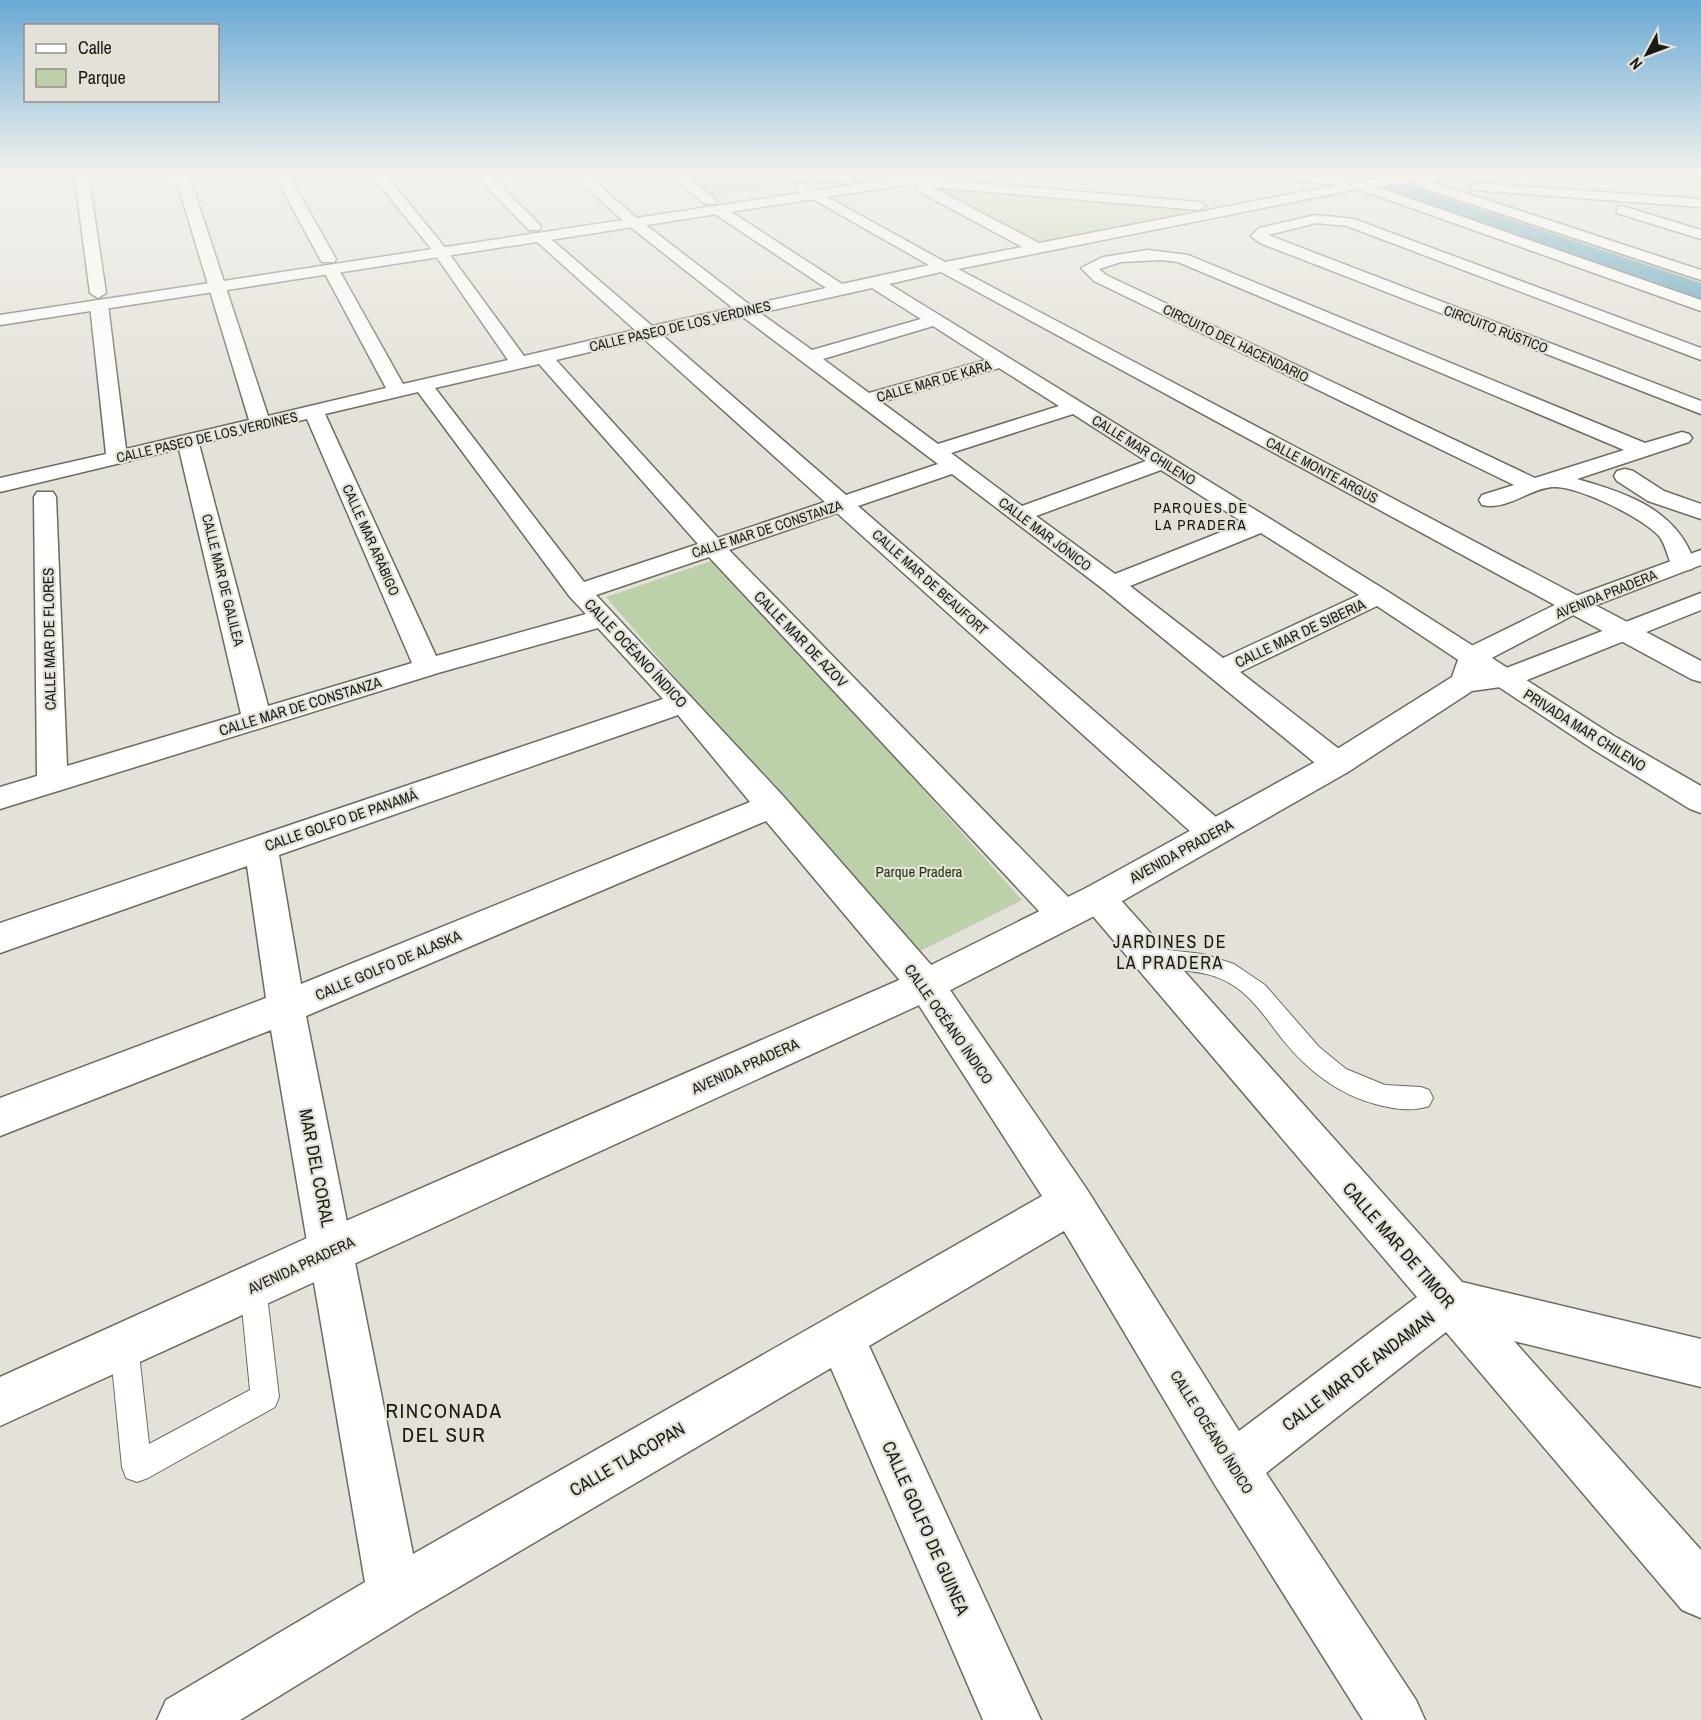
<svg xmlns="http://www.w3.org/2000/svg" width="1701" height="1720" viewBox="0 0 1701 1720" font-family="'Archivo Narrow',sans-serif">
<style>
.green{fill:#bcd1aa}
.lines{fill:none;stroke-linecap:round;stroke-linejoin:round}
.river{fill:#4b99b5;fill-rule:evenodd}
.lane-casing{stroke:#6d6a62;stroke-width:2}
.street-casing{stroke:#6d6a62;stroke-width:3}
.secondary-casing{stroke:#6d6a62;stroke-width:3}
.lane{fill:#fff;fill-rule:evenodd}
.street{fill:#fff;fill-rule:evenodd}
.secondary{fill:#fff;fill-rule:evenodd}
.labels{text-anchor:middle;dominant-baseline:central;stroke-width:4.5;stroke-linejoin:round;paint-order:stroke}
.far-street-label{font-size:14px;fill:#1b1a17;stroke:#e4e1d8}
.far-quarter-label{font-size:15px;letter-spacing:1.5px;fill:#1b1a17;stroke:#e4e1d8}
.street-label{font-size:15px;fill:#1b1a17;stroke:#e4e1d8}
.park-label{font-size:15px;fill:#25390f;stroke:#e4e1d8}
.quarter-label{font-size:18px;letter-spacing:1.5px;fill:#1b1a17;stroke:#e4e1d8}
.near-street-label{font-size:18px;fill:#1b1a17;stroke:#e4e1d8}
.near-quarter-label{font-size:21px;letter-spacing:1.5px;fill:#1b1a17;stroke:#e4e1d8}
</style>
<rect width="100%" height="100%" fill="#e4e1d8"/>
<g class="green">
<path d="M 678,172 L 725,172 L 818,181 L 716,197 Z"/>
<path d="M 1393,182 L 1429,187 L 1701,277 L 1701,302 L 1375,186 Z"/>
<path d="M 924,187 L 1198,211 L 1036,243 Z"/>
<path d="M 717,559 L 1022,900 L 914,954 L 606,597 Z"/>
</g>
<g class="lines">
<g class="river">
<path d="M 1312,172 L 1362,172 L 1370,178 L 1366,183 L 1358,185 L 1316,177 Z"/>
<path d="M 1392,180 L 1701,283 L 1701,302 L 1383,192 L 1380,187 L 1383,182 Z"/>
</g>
<g class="lane-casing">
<g id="lane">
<path d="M 1150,948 L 1203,954 L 1234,964 L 1265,985 L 1319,1047 L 1346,1069 L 1385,1085 L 1421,1087 L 1429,1090 L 1433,1098 L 1429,1106 C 1412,1112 1393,1109 1375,1104 C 1338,1094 1307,1070 1283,1040 C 1267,1020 1254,998 1231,984 C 1202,966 1172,974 1143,963 L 1139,957 L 1143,951 Z"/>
<path d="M 253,1274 L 262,1278 L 266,1287 L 279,1397 L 275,1407 L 148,1478 L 137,1482 L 126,1478 L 122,1467 L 110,1345 L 114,1335 L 124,1331 L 134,1335 L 138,1345 L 149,1444 L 250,1390 L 240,1287 L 244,1278 Z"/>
</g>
</g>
<g class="street-casing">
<g id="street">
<path d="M 74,172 L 88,172 L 106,293 L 98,298 L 90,293 Z"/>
<path d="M 174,172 L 188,172 L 268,416 L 386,388 L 323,270 L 331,265 L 339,270 L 403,384 L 508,360 L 429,246 L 369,172 L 383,172 L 439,240 L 524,356 L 635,330 L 534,239 L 531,236 L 534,233 L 544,233 L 652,326 L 733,308 L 628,225 L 569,172 L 584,172 L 638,219 L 750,305 L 826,288 L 712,212 L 712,206 L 722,206 L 842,284 L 929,265 L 797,190 L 797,184 L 802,183 L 945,262 L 1022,247 L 918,191 L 918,186 L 903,184 L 901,181 L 908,177 L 1199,202 L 1206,206 L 1199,210 L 932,187 L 1039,243 L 1338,185 L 1238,176 L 1231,172 L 1323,174 L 1359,181 L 1437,172 L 1478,172 L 1471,176 L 1429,181 L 1701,270 L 1701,280 L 1417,186 L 1416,182 L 1377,187 L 1701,300 L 1701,311 L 1358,189 L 958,269 L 1701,661 L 1701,682 L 1691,679 L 941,272 L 889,284 L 1387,591 L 1614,736 L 1701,786 L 1701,813 L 1690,809 L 1594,750 L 1377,606 L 1240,672 L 1348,756 L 1352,764 L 1348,772 L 1337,775 L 1326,772 L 1103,589 L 952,474 L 858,506 L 1224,824 L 1229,833 L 1224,842 L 1213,845 L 1202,842 L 837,513 L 729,550 L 1076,905 L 1081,915 L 1076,925 L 1064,929 L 1052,925 L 709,557 L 596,595 L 784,797 L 939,974 L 1086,1188 L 1239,1431 L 1417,1297 L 1086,908 L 1081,898 L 1086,888 L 1098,884 L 1110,888 L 1462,1282 L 1701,1339 L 1701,1387 L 1514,1341 L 1701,1550 L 1701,1618 L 1682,1610 L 1446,1332 L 1266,1473 L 1416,1700 L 1425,1720 L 1363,1720 L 1215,1485 L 1064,1231 L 869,1346 L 1041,1720 L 983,1720 L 831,1368 L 413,1614 L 240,1720 L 157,1720 L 166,1700 L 365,1582 L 271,1030 L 0,1136 L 0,1098 L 266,998 L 247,866 L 0,953 L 0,923 L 663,699 L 598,628 L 438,673 L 0,809 L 0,787 L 37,776 L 34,497 L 37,492 L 53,492 L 56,497 L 67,766 L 241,714 L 179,449 L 0,492 L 0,478 L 106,454 L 90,305 L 93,301 L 99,300 L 108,305 L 126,449 L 249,420 ZM 872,288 L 921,319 L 812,350 L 760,313 ZM 743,317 L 938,464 L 846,495 L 662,335 ZM 933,326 L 986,360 L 869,393 L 823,359 ZM 644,339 L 825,502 L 718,538 L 556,360 ZM 539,364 L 698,544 L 584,582 L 435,388 ZM 999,368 L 1059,406 L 938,444 L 881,402 ZM 418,392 L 570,597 L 586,614 L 436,656 L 325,414 ZM 1073,414 L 1146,461 L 1022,506 L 951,453 ZM 307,419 L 412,663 L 268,706 L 199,444 ZM 1161,470 L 1244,523 L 1115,574 L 1036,516 ZM 1261,533 L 1359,595 L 1223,658 L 1130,586 ZM 678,715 L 750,802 L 301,984 L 279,855 ZM 766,821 L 913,996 L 1042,1196 L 413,1554 L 306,1016 Z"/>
<path d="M 273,172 L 287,172 L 336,259 L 334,262 L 322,262 L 320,259 Z"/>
<path d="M 472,172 L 487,172 L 539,224 L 541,227 L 539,230 L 529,230 Z"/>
<path d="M 666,172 L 681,172 L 717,201 L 715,204 L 705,204 Z"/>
<path d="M 751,172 C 770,172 847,170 858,180 L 851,184 L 758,176 Z"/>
<path d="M 1476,183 L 1701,199 L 1701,207 L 1471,190 L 1471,184 Z"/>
<path d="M 1622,206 L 1701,230 L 1701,239 L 1617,213 L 1617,207 Z"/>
<path d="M 1316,215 L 1354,219 L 1701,348 L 1701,360 L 1347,226 L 1316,223 L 1268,235 L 1701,401 L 1701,414 L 1260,243 L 1251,236 L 1259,228 Z"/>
<path d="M 1148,250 L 1188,255 L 1645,443 L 1682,432 L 1689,434 L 1692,438 L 1689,442 L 1577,479 C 1627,493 1678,510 1695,564 L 1692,569 L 1683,571 L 1674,569 C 1667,559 1667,546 1659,536 C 1643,518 1577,485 1552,487 C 1529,489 1506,511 1482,505 L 1479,500 L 1482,495 L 1514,485 L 1094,281 L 1081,268 L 1103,257 ZM 1161,260 L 1178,262 L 1624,450 L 1535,478 L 1106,275 L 1099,269 L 1121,262 Z"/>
<path d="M 1625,469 L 1633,471 L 1664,491 L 1701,504 L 1701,519 L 1648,501 L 1617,481 L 1614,476 L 1617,471 Z"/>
</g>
</g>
<g class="secondary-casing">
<g id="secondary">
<path d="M 937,172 L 970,172 L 963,176 L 0,325 L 0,315 Z"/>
<path d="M 1701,550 L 1701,565 L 1583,610 L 1484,662 L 1481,672 L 1501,670 L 1701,593 L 1701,610 L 1515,685 L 1472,691 L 1348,772 L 1110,908 L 939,996 L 0,1426 L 0,1377 L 316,1234 L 913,974 L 1086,888 L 1326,756 L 1452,677 L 1461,651 L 1565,600 Z"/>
</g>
</g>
<use href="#lane" class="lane"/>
<use href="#street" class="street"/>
<use href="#secondary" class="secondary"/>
</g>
<linearGradient id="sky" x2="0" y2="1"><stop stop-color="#69a9d4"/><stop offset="0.42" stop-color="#f3f2ed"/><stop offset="1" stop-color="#f3f2ed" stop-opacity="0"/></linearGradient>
<rect width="1701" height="413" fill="url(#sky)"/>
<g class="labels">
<g class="far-street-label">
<text transform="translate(680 326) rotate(-13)">CALLE PASEO DE LOS VERDINES</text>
<text transform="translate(1496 329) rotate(21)">CIRCUITO RÚSTICO</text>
<text transform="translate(1236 343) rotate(26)">CIRCUITO DEL HACENDARIO</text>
<text transform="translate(934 381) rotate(-16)">CALLE MAR DE KARA</text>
<text transform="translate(207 437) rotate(-13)">CALLE PASEO DE LOS VERDINES</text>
<text transform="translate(1144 450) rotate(32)">CALLE MAR CHILENO</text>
<text transform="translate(1322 470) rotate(28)">CALLE MONTE ARGUS</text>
<text transform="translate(767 529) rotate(-18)">CALLE MAR DE CONSTANZA</text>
<text transform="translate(1045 534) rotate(37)">CALLE MAR JÓNICO</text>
<text transform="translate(371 540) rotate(66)">CALLE MAR ARÁBIGO</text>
<text transform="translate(223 580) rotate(76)">CALLE MAR DE GALILEA</text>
<text transform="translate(930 582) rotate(42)">CALLE MAR DE BEAUFORT</text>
<text transform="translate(1606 594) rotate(-22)">AVENIDA PRADERA</text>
</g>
<g class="far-quarter-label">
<text x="1201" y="507">PARQUES DE<tspan x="1201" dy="17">LA PRADERA</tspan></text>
</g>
<g class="street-label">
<text transform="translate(1300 633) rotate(-25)">CALLE MAR DE SIBERIA</text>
<text transform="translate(49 639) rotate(-91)">CALLE MAR DE FLORES</text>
<text transform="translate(801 639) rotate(46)">CALLE MAR DE AZOV</text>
<text transform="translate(636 653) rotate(47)">CALLE OCÉANO ÍNDICO</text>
<text transform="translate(300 706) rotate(-17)">CALLE MAR DE CONSTANZA</text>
<text transform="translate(1585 730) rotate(32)">PRIVADA MAR CHILENO</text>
<text transform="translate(341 820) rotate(-19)">CALLE GOLFO DE PANAMÁ</text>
<text transform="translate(1181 851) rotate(-29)">AVENIDA PRADERA</text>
<text transform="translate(388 965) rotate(-23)">CALLE GOLFO DE ALASKA</text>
<text transform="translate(949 1024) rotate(55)">CALLE OCÉANO ÍNDICO</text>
<text transform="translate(745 1066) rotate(-24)">AVENIDA PRADERA</text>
<text transform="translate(301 1265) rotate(-25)">AVENIDA PRADERA</text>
<text transform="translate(1212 1432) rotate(58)">CALLE OCÉANO ÍNDICO</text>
</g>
<g class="park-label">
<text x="919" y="871">Parque Pradera</text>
</g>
<g class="quarter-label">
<text x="1170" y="941">JARDINES DE<tspan x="1170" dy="21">LA PRADERA</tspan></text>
</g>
<g class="near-street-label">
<text transform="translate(317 1168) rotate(79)">MAR DEL CORAL</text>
<text transform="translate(1399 1245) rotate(49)">CALLE MAR DE TIMOR</text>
<text transform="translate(1358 1371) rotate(-37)">CALLE MAR DE ANDAMAN</text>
<text transform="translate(627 1459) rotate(-30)">CALLE TLACOPAN</text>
<text transform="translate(926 1528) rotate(66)">CALLE GOLFO DE GUINEA</text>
</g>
<g class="near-quarter-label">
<text x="444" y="1410">RINCONADA<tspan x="444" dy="24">DEL SUR</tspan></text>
</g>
</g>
<rect x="24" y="24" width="195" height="78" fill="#e4e1d8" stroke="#94918b" stroke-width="1.5"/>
<rect x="36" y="44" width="30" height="9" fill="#ffffff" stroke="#94918b" stroke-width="1.5"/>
<text x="78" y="54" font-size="18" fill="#1b1a17">Calle</text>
<rect x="36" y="69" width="30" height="18" fill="#bcd1aa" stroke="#94918b" stroke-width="1.5"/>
<text x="78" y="84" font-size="18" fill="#1b1a17">Parque</text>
<g transform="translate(1647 54) rotate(229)" stroke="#e4e1d8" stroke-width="4.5" paint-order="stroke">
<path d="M0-4.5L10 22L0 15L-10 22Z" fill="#1b1a17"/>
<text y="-9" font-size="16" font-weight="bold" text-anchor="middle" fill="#1b1a17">N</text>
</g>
</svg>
